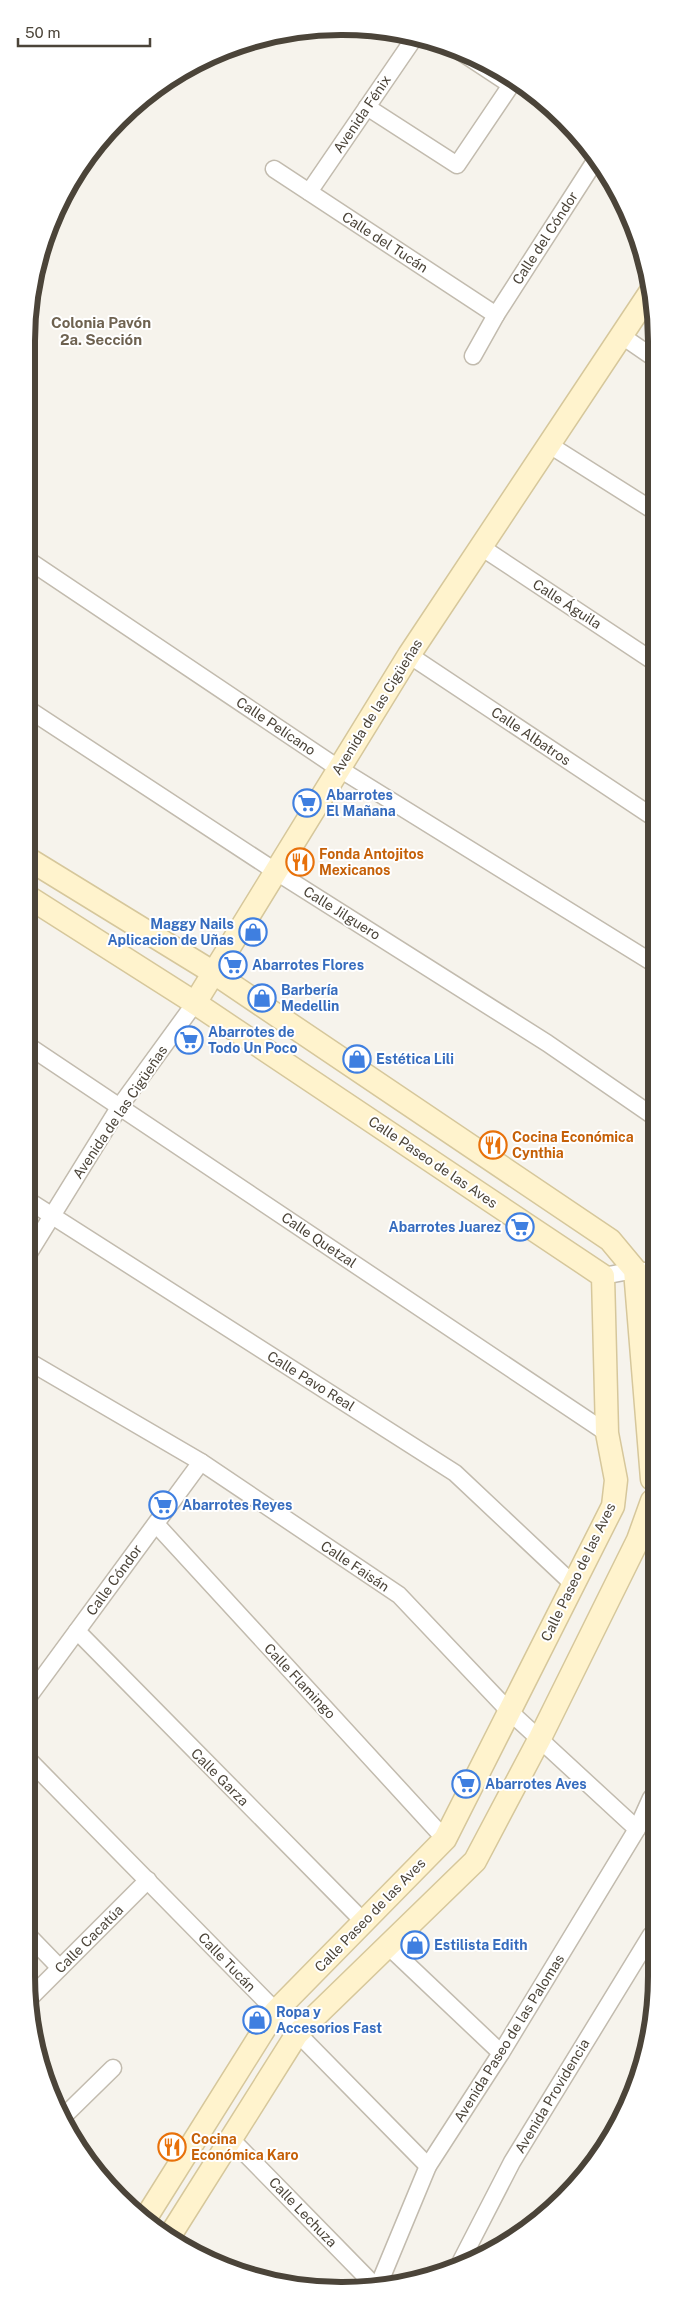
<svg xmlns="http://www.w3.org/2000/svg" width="683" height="2317" viewBox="0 0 683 2317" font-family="'Public Sans',sans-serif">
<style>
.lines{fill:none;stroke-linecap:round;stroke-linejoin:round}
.street-casing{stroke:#c2bbae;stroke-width:19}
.secondary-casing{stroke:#d6c79b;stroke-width:25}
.street{stroke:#fff;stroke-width:16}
.secondary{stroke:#fff3cd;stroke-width:22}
.labels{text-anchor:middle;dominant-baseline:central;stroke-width:4;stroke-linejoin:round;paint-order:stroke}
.street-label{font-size:14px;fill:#4b4439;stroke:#fff}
.shop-label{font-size:14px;font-weight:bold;fill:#366cbe;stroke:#fff;text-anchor:start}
.food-label{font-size:14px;font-weight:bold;fill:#c56008;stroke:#fff;text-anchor:start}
.neighbourhood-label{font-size:15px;font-weight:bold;fill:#6e6250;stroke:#fff}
.rim{fill:none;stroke:#4b4439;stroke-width:6}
</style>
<rect width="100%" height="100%" fill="#f6f3ec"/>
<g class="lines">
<g class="street-casing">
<g id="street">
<path d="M 461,52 L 511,85"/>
<path d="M 367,107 L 457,165 L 513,82"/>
<path d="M 274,169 L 496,315"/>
<path d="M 309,192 L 415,37"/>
<path d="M 622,336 L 654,358"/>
<path d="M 473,356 L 496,315 L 595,161"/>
<path d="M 548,444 L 654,511"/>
<path d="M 481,547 L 653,661"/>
<path d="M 31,562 L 338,768 L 653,963"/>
<path d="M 409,655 L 653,817"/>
<path d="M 31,711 L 275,871 L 547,1043 L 653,1116"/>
<path d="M 30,1047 L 607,1433"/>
<path d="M 29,1201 L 455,1473 L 574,1585"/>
<path d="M 29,1253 L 120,1106 L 195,1003"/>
<path d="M 603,1276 L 635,1270 L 652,1272"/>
<path d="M 28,1361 L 201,1462 L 399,1595 L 509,1711 L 637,1829"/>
<path d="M 156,1524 L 445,1839"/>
<path d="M 77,1631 L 364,1922"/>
<path d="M 27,1699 L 201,1462"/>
<path d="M 27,1758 L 428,2166"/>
<path d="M 26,1933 L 60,1968"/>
<path d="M 387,1945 L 501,2053"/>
<path d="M 31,1997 L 148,1880"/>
<path d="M 63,2117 L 113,2068"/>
<path d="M 232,2140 L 374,2285"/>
<path d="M 461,2261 L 512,2162 L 651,1935"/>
<path d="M 379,2284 L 428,2166 L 501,2053 L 637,1829 L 651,1798"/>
</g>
</g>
<g class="secondary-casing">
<g id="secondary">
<path d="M 30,860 L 214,973 L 610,1240 L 635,1270 L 652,1479"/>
<path d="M 30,898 L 195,1003 L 603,1276 L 607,1433 L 616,1480 L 613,1506 L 445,1839 L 275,2012 L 147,2216"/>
<path d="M 195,1003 L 409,655 L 651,291"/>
<path d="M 171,2234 L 297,2034 L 475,1861 L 540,1738 L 638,1540 L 652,1501"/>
</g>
</g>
<use href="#street" class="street"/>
<use href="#secondary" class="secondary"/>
</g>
<defs>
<g id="supermarket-ring" transform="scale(1.4375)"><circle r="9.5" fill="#fff" stroke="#3f7fe0" stroke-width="1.5"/><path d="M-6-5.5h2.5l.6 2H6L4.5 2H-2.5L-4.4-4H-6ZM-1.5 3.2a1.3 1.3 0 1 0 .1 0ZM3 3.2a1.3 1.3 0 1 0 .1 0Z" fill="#3f7fe0"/></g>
<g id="restaurant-ring" transform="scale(1.4375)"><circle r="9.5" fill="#fff" stroke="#e8710a" stroke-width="1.5"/><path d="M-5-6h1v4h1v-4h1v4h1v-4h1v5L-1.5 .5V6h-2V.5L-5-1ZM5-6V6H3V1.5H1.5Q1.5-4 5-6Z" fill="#e8710a"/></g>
<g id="shop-ring" transform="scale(1.4375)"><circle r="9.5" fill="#fff" stroke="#3f7fe0" stroke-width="1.5"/><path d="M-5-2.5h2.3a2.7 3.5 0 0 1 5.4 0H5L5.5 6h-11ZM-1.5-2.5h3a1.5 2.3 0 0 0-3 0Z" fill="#3f7fe0"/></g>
</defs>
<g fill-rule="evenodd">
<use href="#supermarket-ring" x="307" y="803"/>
<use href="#restaurant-ring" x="300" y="862"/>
<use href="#shop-ring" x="253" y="932"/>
<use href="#supermarket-ring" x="233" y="965"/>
<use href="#shop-ring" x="262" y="998"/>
<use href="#supermarket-ring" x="189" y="1040"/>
<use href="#shop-ring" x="357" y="1059"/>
<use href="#restaurant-ring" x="493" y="1145"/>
<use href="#supermarket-ring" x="520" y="1227"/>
<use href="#supermarket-ring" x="163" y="1505"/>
<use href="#supermarket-ring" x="466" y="1784"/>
<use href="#shop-ring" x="415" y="1945"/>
<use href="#shop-ring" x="257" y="2020"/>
<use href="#restaurant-ring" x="172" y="2147"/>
</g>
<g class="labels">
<g class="street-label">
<text transform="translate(362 114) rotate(-56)">Avenida Fénix</text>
<text transform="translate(545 238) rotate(-57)">Calle del Cóndor</text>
<text transform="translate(385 242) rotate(33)">Calle del Tucán</text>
<text transform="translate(567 604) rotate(33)">Calle Águila</text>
<text transform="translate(377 707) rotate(-58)">Avenida de las Cigüeñas</text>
<text transform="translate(276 726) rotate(34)">Calle Pelícano</text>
<text transform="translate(531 736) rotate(34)">Calle Albatros</text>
<text transform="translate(342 913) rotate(32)">Calle Jilguero</text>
<text transform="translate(120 1112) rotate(-56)">Avenida de las Cigüeñas</text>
<text transform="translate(433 1162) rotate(34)">Calle Paseo de las Aves</text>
<text transform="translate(319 1240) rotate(34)">Calle Quetzal</text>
<text transform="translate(311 1381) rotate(32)">Calle Pavo Real</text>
<text transform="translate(355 1566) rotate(34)">Calle Faisán</text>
<text transform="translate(578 1572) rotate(-64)">Calle Paseo de las Aves</text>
<text transform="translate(114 1580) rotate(-54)">Calle Cóndor</text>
<text transform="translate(300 1681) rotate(47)">Calle Flamingo</text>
<text transform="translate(220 1777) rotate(45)">Calle Garza</text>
<text transform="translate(370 1915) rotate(-46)">Calle Paseo de las Aves</text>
<text transform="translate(89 1939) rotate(-45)">Calle Cacatúa</text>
<text transform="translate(227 1962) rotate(46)">Calle Tucán</text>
<text transform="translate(509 2038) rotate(-58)">Avenida Paseo de las Palomas</text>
<text transform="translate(552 2096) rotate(-59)">Avenida Providencia</text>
<text transform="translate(303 2212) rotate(46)">Calle Lechuza</text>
</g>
<g class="shop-label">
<text x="326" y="795">Abarrotes<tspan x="326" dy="16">El Mañana</tspan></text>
<text x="234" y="924" text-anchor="end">Maggy Nails<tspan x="234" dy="16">Aplicacion de Uñas</tspan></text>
<text x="252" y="965">Abarrotes Flores</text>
<text x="281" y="990">Barbería<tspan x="281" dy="16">Medellin</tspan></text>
<text x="208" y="1032">Abarrotes de<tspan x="208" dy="16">Todo Un Poco</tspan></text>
<text x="376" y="1059">Estética Lili</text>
<text x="501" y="1227" text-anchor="end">Abarrotes Juarez</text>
<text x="182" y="1505">Abarrotes Reyes</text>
<text x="485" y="1784">Abarrotes Aves</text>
<text x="434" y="1945">Estilista Edith</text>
<text x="276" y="2012">Ropa y<tspan x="276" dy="16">Accesorios Fast</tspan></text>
</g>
<g class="food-label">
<text x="319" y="854">Fonda Antojitos<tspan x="319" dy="16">Mexicanos</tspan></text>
<text x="512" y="1137">Cocina Económica<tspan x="512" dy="16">Cynthia</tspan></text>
<text x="191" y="2139">Cocina<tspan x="191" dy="16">Económica Karo</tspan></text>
</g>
<g class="neighbourhood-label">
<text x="101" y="322">Colonia Pavón<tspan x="101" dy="17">2a. Sección</tspan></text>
</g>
</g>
<path d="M0 0H683V2317H0ZM341 35H342A306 306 0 0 1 648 341V1976A306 306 0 0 1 342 2282H341A306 306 0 0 1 35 1976V341A306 306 0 0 1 341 35Z" fill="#fff" fill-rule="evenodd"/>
<path class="rim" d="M341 35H342A306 306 0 0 1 648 341V1976A306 306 0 0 1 342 2282H341A306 306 0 0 1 35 1976V341A306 306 0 0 1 341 35Z"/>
<path d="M18 38v8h132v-8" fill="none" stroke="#4b4439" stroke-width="2.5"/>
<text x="25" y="38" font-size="15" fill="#4b4439" stroke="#ffffff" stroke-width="4" paint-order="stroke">50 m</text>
</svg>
